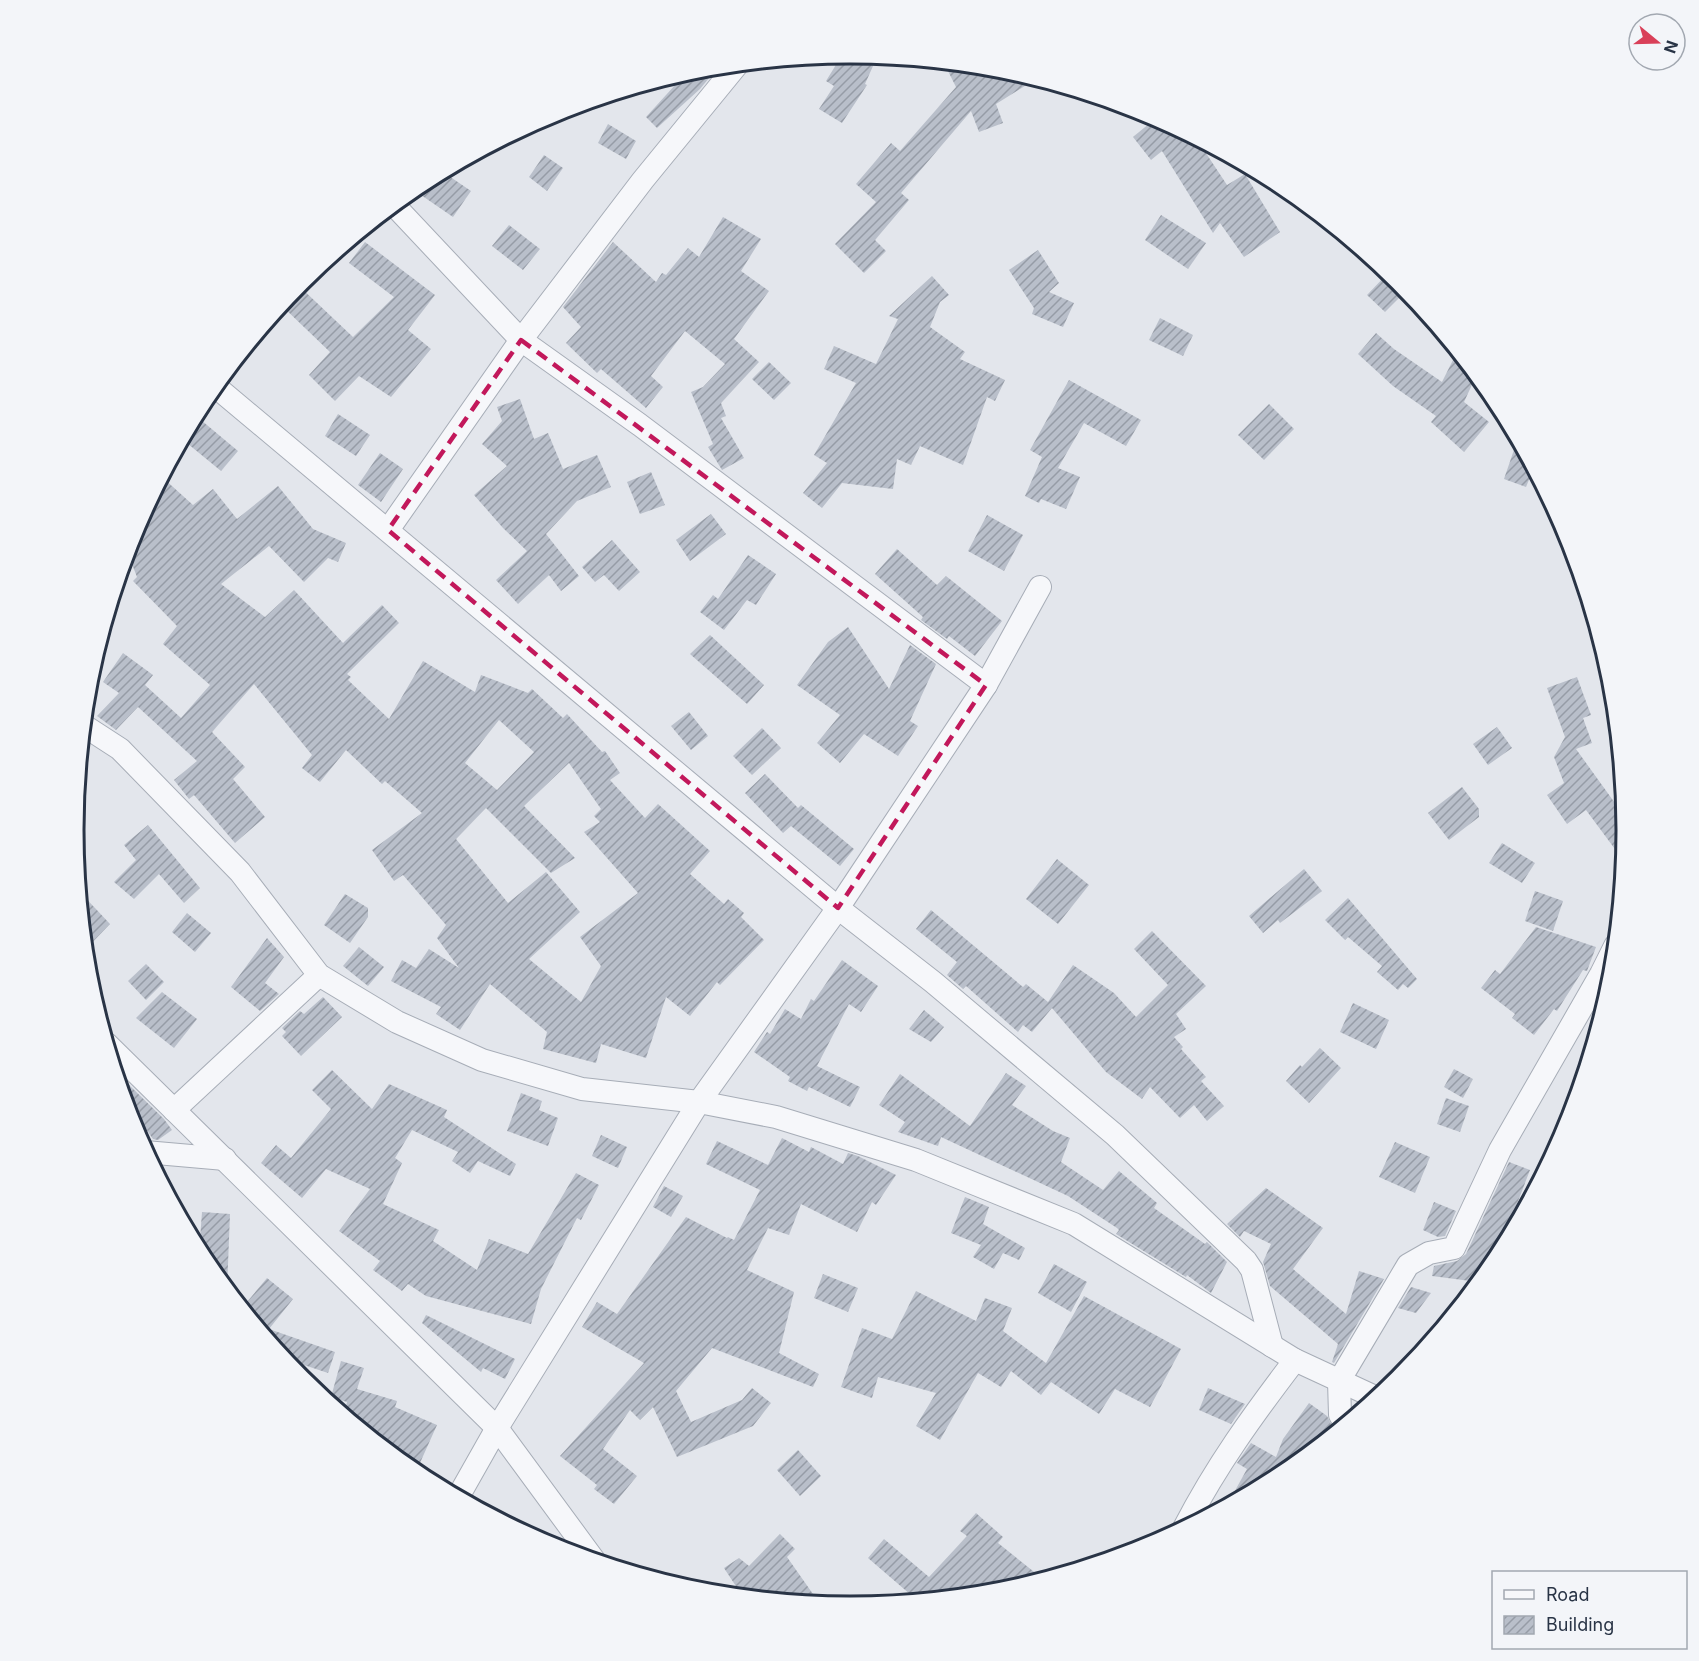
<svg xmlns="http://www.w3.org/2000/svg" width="1699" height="1661" viewBox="0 0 1699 1661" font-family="Inter,sans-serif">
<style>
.building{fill:url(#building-hatch);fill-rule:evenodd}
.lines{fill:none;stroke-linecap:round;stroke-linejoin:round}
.street-casing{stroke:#a7adb7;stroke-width:24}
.street{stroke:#f6f7fa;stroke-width:22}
.marked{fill:none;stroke:#c2185b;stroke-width:4.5;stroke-dasharray:12 8;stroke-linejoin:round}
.rim{fill:none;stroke:#293446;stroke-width:3}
</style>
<defs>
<pattern id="building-hatch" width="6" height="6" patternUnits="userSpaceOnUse" patternTransform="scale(1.5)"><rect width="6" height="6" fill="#b9bfca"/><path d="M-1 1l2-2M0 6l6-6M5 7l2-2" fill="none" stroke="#969ca6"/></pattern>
</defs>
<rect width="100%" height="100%" fill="#e3e6ec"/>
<g class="building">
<path d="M 850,54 L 877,57 L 865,84 L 867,85 L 842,123 L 819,109 L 834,86 L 826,81 L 842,55 Z"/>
<path d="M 944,63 L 1001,69 L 1036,79 L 996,104 L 1003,123 L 979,132 L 971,111 L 901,193 L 909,200 L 875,240 L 886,251 L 864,273 L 835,244 L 876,202 L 856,184 L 891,143 L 900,151 L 956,87 Z"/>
<path d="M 718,67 L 700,89 L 657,128 L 646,117 L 686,73 L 698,69 Z"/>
<path d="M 1156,118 L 1198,141 L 1227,185 L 1245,174 L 1280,232 L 1244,257 L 1220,223 L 1213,233 L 1162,151 L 1151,160 L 1133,137 Z"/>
<path d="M 608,124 L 636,141 L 626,159 L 598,143 Z"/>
<path d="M 544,155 L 563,168 L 547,191 L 529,177 Z"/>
<path d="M 443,172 L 471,191 L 453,217 L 421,195 L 434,176 Z"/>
<path d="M 1161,215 L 1206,243 L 1188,269 L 1145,240 Z"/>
<path d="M 723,217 L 761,239 L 741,271 L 769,291 L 734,339 L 759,362 L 721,403 L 726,416 L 721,418 L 744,458 L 722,470 L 708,447 L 713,444 L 691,392 L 703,387 L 725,364 L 685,331 L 651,376 L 663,387 L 646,408 L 601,369 L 597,373 L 566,343 L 581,327 L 563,307 L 613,242 L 656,282 L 662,273 L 666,275 L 688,248 L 699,257 Z"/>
<path d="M 509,225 L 540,249 L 523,270 L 492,246 Z"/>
<path d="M 365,242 L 435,295 L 408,330 L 431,349 L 391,397 L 359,376 L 335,401 L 309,375 L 330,352 L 281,305 L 298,285 L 353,337 L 394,297 L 349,263 Z"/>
<path d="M 1038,250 L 1059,283 L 1049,292 L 1074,303 L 1063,327 L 1032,314 L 1034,308 L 1009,270 Z"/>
<path d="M 1388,273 L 1406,291 L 1385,312 L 1367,295 Z"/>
<path d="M 932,276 L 949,295 L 940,302 L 930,327 L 965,352 L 960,359 L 1005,380 L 995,401 L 987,397 L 963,465 L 920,446 L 911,465 L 897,459 L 893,489 L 842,483 L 822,508 L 803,493 L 827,463 L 814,455 L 856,383 L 824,369 L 834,346 L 876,364 L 898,319 L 889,316 Z"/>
<path d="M 1160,318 L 1193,335 L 1183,356 L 1149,340 Z"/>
<path d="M 1376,333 L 1394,349 L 1442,382 L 1457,352 L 1476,376 L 1464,402 L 1489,422 L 1464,452 L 1431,422 L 1436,416 L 1393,386 L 1358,354 Z"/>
<path d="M 769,362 L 791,383 L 774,400 L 752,379 Z"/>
<path d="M 1069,380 L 1141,420 L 1126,446 L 1084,423 L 1058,468 L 1080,477 L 1066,509 L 1041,499 L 1039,503 L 1025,496 L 1042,457 L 1030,450 Z"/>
<path d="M 520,399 L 534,439 L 548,433 L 563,469 L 597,455 L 611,487 L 577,501 L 546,534 L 579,576 L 561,591 L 549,575 L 518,604 L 496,580 L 527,551 L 503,528 L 474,495 L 507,466 L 482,444 L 502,421 L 497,407 Z"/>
<path d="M 1269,404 L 1294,429 L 1264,460 L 1238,435 Z"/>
<path d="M 338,414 L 370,435 L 356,456 L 325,436 Z"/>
<path d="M 195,415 L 238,451 L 221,471 L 182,439 Z"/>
<path d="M 1517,441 L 1533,470 L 1526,487 L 1504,479 Z"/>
<path d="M 380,453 L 403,469 L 381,502 L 358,485 Z"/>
<path d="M 651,472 L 665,505 L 640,514 L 627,482 Z"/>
<path d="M 162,477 L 193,505 L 213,489 L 237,519 L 278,486 L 313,529 L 346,543 L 338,562 L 328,558 L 304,582 L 269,546 L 221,584 L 265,617 L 294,590 L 343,643 L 382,605 L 399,623 L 347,674 L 351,677 L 348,680 L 389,719 L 423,661 L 475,692 L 481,675 L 528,693 L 532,689 L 563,718 L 567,714 L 602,752 L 605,751 L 620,773 L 610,780 L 645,818 L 658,804 L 710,851 L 690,874 L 724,904 L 728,899 L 744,913 L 741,917 L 764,940 L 720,985 L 717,982 L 690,1016 L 666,997 L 646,1058 L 601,1044 L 596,1063 L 543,1049 L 547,1032 L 490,984 L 460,1030 L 436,1014 L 441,1007 L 391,981 L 402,960 L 416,968 L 429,949 L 459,968 L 437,938 L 446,925 L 403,875 L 394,881 L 372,850 L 422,813 L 385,781 L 382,784 L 346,750 L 320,782 L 302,768 L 312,755 L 254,684 L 212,732 L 245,767 L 233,779 L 265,817 L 235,843 L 194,795 L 189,799 L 174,780 L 197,761 L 138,707 L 116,730 L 97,716 L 119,693 L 103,682 L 123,653 L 153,675 L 145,685 L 181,718 L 210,685 L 163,644 L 177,626 L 133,581 L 137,577 L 127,551 L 132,533 ZM 499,720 L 534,752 L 497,790 L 465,763 ZM 569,763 L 601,809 L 594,816 L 600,822 L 584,832 L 638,893 L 580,937 L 601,966 L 581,1002 L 529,959 L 580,912 L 546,872 L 508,903 L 456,839 L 486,808 L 551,873 L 575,858 L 524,806 Z"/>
<path d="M 711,514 L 726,534 L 690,561 L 676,540 Z"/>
<path d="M 987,515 L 1023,535 L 1004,571 L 968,551 Z"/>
<path d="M 612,540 L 640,572 L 619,591 L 604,575 L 595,582 L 582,567 Z"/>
<path d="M 897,549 L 937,585 L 946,576 L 1002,621 L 975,656 L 949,636 L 947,639 L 921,620 L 923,617 L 875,574 Z"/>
<path d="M 748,555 L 776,574 L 756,605 L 747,600 L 724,630 L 700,612 L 713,595 L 718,599 Z"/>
<path d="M 848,627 L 889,689 L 910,645 L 936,664 L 910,721 L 918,726 L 898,756 L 864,734 L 840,763 L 817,743 L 840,715 L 797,685 L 828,642 Z"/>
<path d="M 710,635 L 764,685 L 747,704 L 690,654 Z"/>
<path d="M 1577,677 L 1591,715 L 1583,718 L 1592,743 L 1576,749 L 1625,817 L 1626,831 L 1623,860 L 1586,810 L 1567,824 L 1547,795 L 1564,783 L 1554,757 L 1565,737 L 1547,688 Z"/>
<path d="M 689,712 L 708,736 L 691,750 L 671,726 Z"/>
<path d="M 1497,727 L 1512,748 L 1488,765 L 1473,744 Z"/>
<path d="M 762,728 L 781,748 L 752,775 L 733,756 Z"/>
<path d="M 765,774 L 798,808 L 801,805 L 854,849 L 840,866 L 791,826 L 783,833 L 745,793 Z"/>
<path d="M 1462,787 L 1479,809 L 1479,817 L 1449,840 L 1428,813 Z"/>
<path d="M 148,825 L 200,888 L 184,903 L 159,874 L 134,899 L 114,882 L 136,860 L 124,845 Z"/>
<path d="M 1502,843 L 1535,863 L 1522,883 L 1489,863 Z"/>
<path d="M 1057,859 L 1089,885 L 1058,924 L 1026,899 Z"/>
<path d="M 1304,869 L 1322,891 L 1280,923 L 1278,920 L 1263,933 L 1249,916 Z"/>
<path d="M 79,891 L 110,924 L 85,950 L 82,927 Z"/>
<path d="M 1535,891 L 1563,901 L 1553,931 L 1525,921 Z"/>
<path d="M 345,894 L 368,908 L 368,917 L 350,943 L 324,925 Z"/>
<path d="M 1348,898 L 1417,979 L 1408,988 L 1403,984 L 1398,990 L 1377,972 L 1382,966 L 1348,937 L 1345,940 L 1325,920 Z"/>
<path d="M 931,910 L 1023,987 L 1026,984 L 1048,1002 L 1073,965 L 1114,993 L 1136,1017 L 1168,985 L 1134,949 L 1152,931 L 1206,986 L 1176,1014 L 1186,1029 L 1174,1037 L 1183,1047 L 1181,1049 L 1206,1077 L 1201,1081 L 1224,1106 L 1207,1121 L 1194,1105 L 1180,1118 L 1150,1087 L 1142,1099 L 1106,1072 L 1052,1008 L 1032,1032 L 1023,1025 L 1018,1032 L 966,986 L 963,989 L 947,975 L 957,962 L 916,929 Z"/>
<path d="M 187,913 L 211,933 L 195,952 L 172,932 Z"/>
<path d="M 1536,927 L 1596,947 L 1587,971 L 1583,970 L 1557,1011 L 1554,1009 L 1534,1035 L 1512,1018 L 1515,1014 L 1481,988 L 1495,970 L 1500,974 Z"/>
<path d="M 267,938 L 284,957 L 265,983 L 279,994 L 260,1011 L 231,987 Z"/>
<path d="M 359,947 L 384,967 L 368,986 L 343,966 Z"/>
<path d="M 842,960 L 878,986 L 861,1012 L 849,1004 L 817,1066 L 860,1087 L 850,1107 L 809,1087 L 807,1091 L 788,1081 L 790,1077 L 754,1052 L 767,1032 L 770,1034 L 785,1009 L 801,1019 L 811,999 L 814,1001 Z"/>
<path d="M 146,964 L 164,982 L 146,1000 L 128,981 Z"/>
<path d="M 162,992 L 197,1019 L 174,1048 L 136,1018 Z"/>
<path d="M 323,997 L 342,1017 L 301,1056 L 282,1036 L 286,1032 L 282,1028 L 300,1011 L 304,1014 Z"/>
<path d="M 1353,1003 L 1389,1020 L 1376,1049 L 1340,1032 Z"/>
<path d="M 924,1010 L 944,1027 L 931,1042 L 909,1029 Z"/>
<path d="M 1320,1048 L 1341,1068 L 1309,1103 L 1286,1081 L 1300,1065 L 1302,1067 Z"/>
<path d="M 1454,1069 L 1473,1079 L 1463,1098 L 1444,1087 Z"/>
<path d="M 332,1070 L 372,1109 L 389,1084 L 447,1110 L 444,1117 L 516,1164 L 510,1176 L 478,1161 L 470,1173 L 452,1161 L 458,1152 L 412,1130 L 395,1158 L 402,1163 L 383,1204 L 439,1230 L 433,1241 L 477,1270 L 489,1239 L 528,1254 L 576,1173 L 599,1185 L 581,1220 L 577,1218 L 541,1289 L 531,1324 L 426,1296 L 408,1284 L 402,1291 L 373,1270 L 380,1261 L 339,1231 L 370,1189 L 326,1169 L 302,1198 L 261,1163 L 276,1145 L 291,1158 L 331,1109 L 312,1090 Z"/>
<path d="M 1006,1073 L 1026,1086 L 1012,1105 L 1053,1131 L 1070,1138 L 1061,1162 L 1103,1190 L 1119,1171 L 1157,1203 L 1154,1208 L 1205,1244 L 1207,1242 L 1227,1262 L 1211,1293 L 1187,1275 L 1186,1277 L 1116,1234 L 1119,1230 L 1117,1228 L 1068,1196 L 941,1137 L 938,1146 L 898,1132 L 905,1122 L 879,1105 L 900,1074 L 970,1126 Z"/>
<path d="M 127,1083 L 164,1119 L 172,1130 L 158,1140 L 153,1139 L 122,1095 L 120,1088 Z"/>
<path d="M 521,1093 L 542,1101 L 539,1110 L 558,1118 L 548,1146 L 507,1131 Z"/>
<path d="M 1446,1098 L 1469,1106 L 1460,1132 L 1437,1124 Z"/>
<path d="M 601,1135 L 627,1147 L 618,1168 L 592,1156 Z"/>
<path d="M 782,1138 L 809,1152 L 811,1147 L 843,1164 L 848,1153 L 858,1156 L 896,1175 L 876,1205 L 872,1202 L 857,1232 L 801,1204 L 789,1235 L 768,1228 L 747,1270 L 794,1292 L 779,1353 L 819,1374 L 813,1387 L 712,1348 L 676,1391 L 691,1422 L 742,1400 L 752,1388 L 771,1403 L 753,1426 L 677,1457 L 653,1407 L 640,1420 L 630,1410 L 603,1449 L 637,1476 L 614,1504 L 594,1489 L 597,1485 L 560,1456 L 644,1363 L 582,1327 L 597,1302 L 617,1314 L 686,1217 L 727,1238 L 728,1237 L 734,1240 L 760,1190 L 706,1164 L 717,1141 L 768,1165 Z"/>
<path d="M 1395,1142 L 1430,1157 L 1415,1193 L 1379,1177 Z"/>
<path d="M 1509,1162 L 1530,1170 L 1510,1222 L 1515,1225 L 1495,1262 L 1478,1282 L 1432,1276 L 1434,1266 L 1457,1261 L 1466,1254 Z"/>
<path d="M 664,1186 L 683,1196 L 671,1217 L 653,1207 Z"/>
<path d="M 1266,1188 L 1323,1228 L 1293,1269 L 1346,1314 L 1359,1271 L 1384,1279 L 1334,1363 L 1332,1362 L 1338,1344 L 1270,1286 L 1263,1262 L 1271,1244 L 1244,1231 L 1240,1237 L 1227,1224 Z"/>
<path d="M 965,1197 L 989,1207 L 983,1224 L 1025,1248 L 1019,1260 L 1003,1253 L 994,1269 L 973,1257 L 981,1245 L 951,1233 Z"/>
<path d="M 1434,1202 L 1456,1211 L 1445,1236 L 1438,1237 L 1423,1230 Z"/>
<path d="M 202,1212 L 230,1214 L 227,1290 L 204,1262 L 199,1253 Z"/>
<path d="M 1054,1264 L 1087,1282 L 1071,1312 L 1038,1293 Z"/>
<path d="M 823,1274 L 858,1288 L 848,1312 L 814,1298 Z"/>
<path d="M 267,1278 L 293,1299 L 269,1329 L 335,1352 L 328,1373 L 283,1358 L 242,1308 Z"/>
<path d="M 1411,1287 L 1431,1293 L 1416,1313 L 1398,1308 Z"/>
<path d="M 916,1291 L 976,1321 L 985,1298 L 1012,1308 L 1003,1331 L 1046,1363 L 1084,1296 L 1181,1349 L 1150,1407 L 1115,1389 L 1099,1414 L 1051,1382 L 1041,1395 L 1011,1371 L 1001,1387 L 978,1373 L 940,1440 L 916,1426 L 936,1393 L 878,1377 L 872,1398 L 841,1387 L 862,1328 L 892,1339 Z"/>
<path d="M 426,1315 L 515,1359 L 505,1379 L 483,1368 L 481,1372 L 422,1323 Z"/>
<path d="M 341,1361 L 364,1368 L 357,1389 L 397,1401 L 395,1407 L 437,1425 L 415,1474 L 398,1460 L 401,1450 L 378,1443 L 344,1415 L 347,1402 L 331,1397 Z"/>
<path d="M 1208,1388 L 1245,1404 L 1231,1424 L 1199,1410 Z"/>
<path d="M 1309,1403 L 1327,1416 L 1335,1432 L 1281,1476 L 1227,1505 L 1247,1469 L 1237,1463 L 1251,1443 L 1276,1457 L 1283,1439 Z"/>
<path d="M 798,1450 L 821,1476 L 800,1496 L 777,1470 Z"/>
<path d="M 976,1513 L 1003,1537 L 998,1543 L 1043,1579 L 1012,1589 L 1003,1581 L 993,1593 L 906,1601 L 911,1595 L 868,1558 L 884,1539 L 929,1577 L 967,1536 L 960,1531 Z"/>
<path d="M 780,1534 L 795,1549 L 787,1557 L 820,1604 L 743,1597 L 724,1568 L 739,1558 L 749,1566 Z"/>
</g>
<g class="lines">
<g class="street-casing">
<g id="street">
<path d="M 394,205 L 521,340 L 640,425 L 986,685"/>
<path d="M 215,386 L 838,908 L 933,982 L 1115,1135 L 1246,1261 L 1252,1270 L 1272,1346"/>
<path d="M 388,530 L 521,340 L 643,180 L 737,65"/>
<path d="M 83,725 L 120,749 L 240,872 L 319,975 L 397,1022 L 482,1060 L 582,1089 L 699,1102 L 776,1117 L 916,1160 L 1074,1224 L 1295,1360 L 1377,1398"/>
<path d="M 107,1044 L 497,1428 L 594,1560"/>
<path d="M 174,1110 L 319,975"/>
<path d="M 145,1152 L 225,1159"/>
<path d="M 1345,1423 L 1340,1415 L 1339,1381 L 1408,1265 L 1429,1253 L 1454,1248 L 1500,1150 L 1601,974 L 1615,946"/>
<path d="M 458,1497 L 497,1428 L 699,1102 L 838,908 L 986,685 L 1040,587"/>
<path d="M 1184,1528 C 1216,1466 1253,1415 1295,1360"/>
</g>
</g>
<use href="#street" class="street"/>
</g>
<path class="marked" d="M 521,340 L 986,685 L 838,908 L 388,530 Z"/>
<path d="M0 0H1699V1661H0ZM84 830a766 766 0 1 1 1532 0a766 766 0 1 1-1532 0Z" fill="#f3f5f9" fill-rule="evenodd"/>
<path class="rim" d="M84 830a766 766 0 1 1 1532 0a766 766 0 1 1-1532 0Z"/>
<rect x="1492" y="1571" width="195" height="78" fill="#f3f5f9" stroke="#a2a8b1" stroke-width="1.5"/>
<rect x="1504" y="1590" width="30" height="9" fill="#f6f7fa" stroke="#a2a8b1" stroke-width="1.5"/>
<text x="1546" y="1601" font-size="18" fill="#293446">Road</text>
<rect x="1504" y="1616" width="30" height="18" fill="url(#building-hatch)" stroke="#a2a8b1" stroke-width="1.5"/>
<text x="1546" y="1631" font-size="18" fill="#293446">Building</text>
<g transform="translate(1657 42) rotate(109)"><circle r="28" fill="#f3f5f9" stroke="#a2a8b1" stroke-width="1.5"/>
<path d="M0-4.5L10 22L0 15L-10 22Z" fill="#d94059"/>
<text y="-9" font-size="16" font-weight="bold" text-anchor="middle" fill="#293446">N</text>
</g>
</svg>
